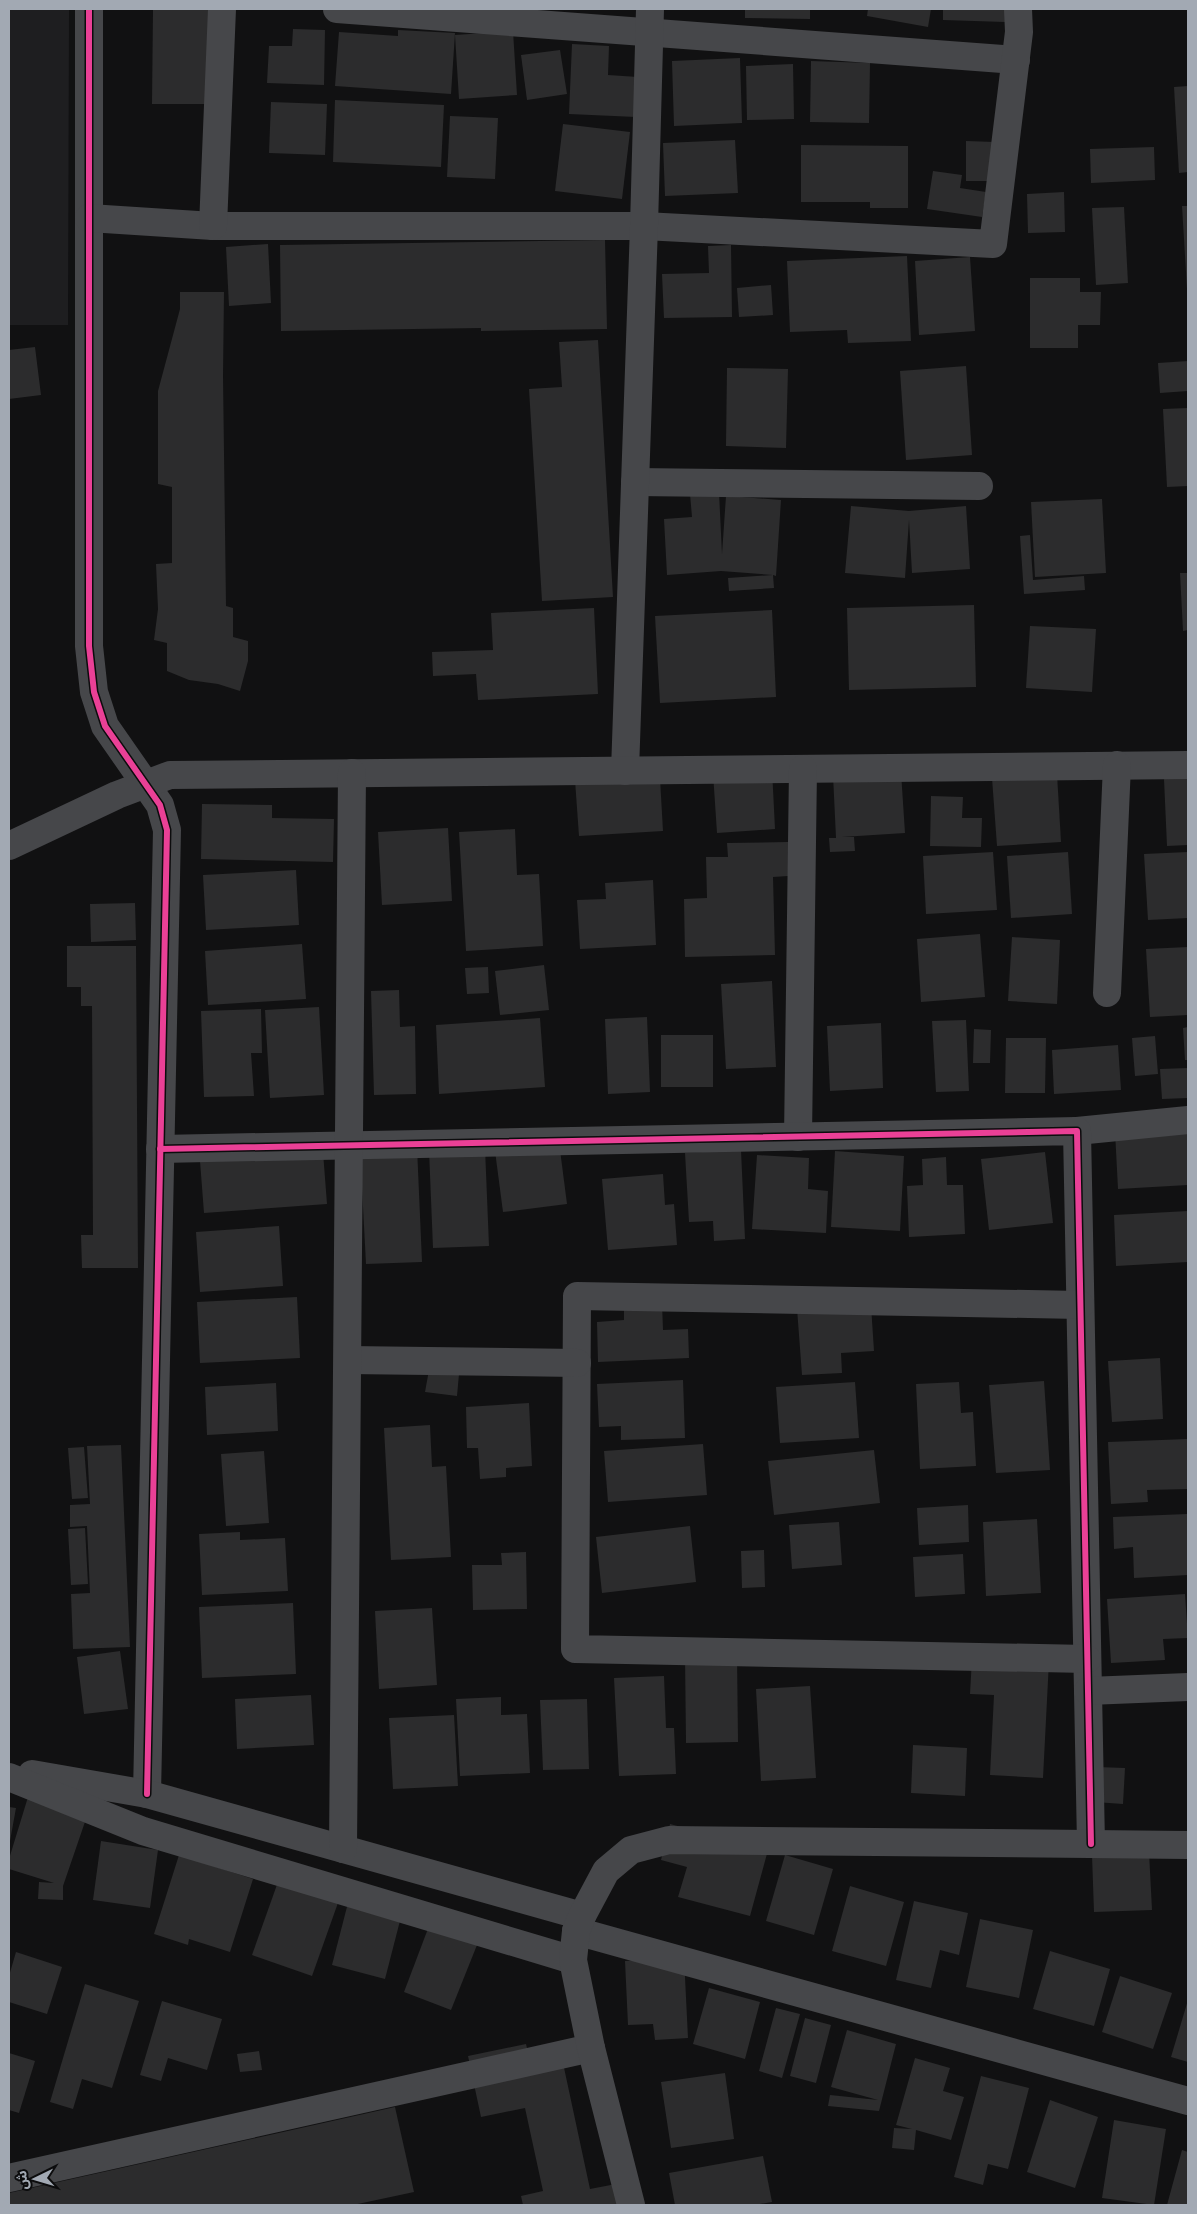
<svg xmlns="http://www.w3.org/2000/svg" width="1197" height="2214" viewBox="0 0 1197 2214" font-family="'PT Sans','Noto Sans Arabic',sans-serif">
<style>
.built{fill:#1e1e20}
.building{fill:#2c2c2d}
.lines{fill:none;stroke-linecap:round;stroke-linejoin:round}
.minor{stroke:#46474a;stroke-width:28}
.cycleway-casing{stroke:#0c0c0d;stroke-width:9}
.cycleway{stroke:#ea4096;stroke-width:6}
</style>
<rect width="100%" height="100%" fill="#111112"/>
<path class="built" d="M 9,9 L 69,9 L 68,325 L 9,325 Z"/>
<g class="building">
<path d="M 153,9 L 215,9 L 214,104 L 152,104 Z"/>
<path d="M 745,9 L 810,9 L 810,19 L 745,18 Z"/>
<path d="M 868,9 L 931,9 L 928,27 L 867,16 Z"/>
<path d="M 943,9 L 1006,9 L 1005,22 L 943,20 Z"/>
<path d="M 293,29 L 325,30 L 324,85 L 267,83 L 269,46 L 292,46 Z"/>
<path d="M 398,30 L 455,33 L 451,94 L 335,86 L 339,32 L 398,36 Z"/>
<path d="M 513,31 L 517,95 L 459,99 L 455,35 Z"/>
<path d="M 572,44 L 609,46 L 608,75 L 638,77 L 636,117 L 569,114 Z"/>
<path d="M 560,50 L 567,94 L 527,100 L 521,55 Z"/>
<path d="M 740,58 L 742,123 L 674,126 L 672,61 Z"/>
<path d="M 811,61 L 870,63 L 869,123 L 810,122 Z"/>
<path d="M 793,64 L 794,119 L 747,120 L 746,66 Z"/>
<path d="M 1188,86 L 1188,172 L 1179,173 L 1174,87 Z"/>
<path d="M 335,100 L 444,105 L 441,167 L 333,162 Z"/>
<path d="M 271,102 L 327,104 L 325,155 L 269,153 Z"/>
<path d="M 450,116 L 498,118 L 495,179 L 447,177 Z"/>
<path d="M 563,124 L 630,132 L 622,199 L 555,191 Z"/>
<path d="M 735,140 L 738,193 L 665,196 L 663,143 Z"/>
<path d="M 966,141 L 995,142 L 994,181 L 966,181 Z"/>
<path d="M 801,145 L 908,146 L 908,208 L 870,208 L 870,202 L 801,202 Z"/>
<path d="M 1154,147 L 1155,180 L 1091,183 L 1090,149 Z"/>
<path d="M 933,171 L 962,175 L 960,188 L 986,192 L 982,217 L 927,209 Z"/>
<path d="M 1064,192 L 1065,232 L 1028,233 L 1027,194 Z"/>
<path d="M 1182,206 L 1188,206 L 1188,289 L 1187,289 Z"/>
<path d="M 1124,207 L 1128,283 L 1096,285 L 1092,208 Z"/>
<path d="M 605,240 L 607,329 L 481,331 L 481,328 L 281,331 L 280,245 Z"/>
<path d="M 268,244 L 271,303 L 229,306 L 226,247 Z"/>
<path d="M 731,245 L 732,317 L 664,318 L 662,274 L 709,273 L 708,246 Z"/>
<path d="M 907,256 L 911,341 L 848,343 L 847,330 L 790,332 L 787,261 Z"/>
<path d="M 970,257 L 975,331 L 919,335 L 915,261 Z"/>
<path d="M 1030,278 L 1080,278 L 1080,292 L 1101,292 L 1100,325 L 1078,325 L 1078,348 L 1030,348 Z"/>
<path d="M 771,285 L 773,315 L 739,317 L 737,288 Z"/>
<path d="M 180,292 L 224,292 L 223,376 L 226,606 L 233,608 L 233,637 L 248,641 L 248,661 L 240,691 L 218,684 L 189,680 L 167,671 L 167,643 L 154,640 L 158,609 L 156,564 L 172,563 L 172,487 L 158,484 L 158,391 L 180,309 Z"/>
<path d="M 598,340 L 613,597 L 542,601 L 529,389 L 562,387 L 559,342 Z"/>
<path d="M 35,347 L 41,395 L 9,399 L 9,350 Z"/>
<path d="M 1188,361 L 1188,391 L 1160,393 L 1158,363 Z"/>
<path d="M 966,366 L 972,455 L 906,460 L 900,371 Z"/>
<path d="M 727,368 L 788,369 L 786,448 L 726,446 Z"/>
<path d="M 1188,408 L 1188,486 L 1167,487 L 1163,409 Z"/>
<path d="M 719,492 L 722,554 L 726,496 L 781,500 L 776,576 L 773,575 L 774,588 L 729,591 L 728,578 L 773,575 L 721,571 L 667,575 L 664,519 L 692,517 L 690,494 Z"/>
<path d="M 1102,499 L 1106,573 L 1035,577 L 1031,502 Z"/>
<path d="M 851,506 L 909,511 L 966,506 L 970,569 L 912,573 L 909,520 L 905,578 L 845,573 Z"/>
<path d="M 1030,535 L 1033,580 L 1084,576 L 1085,590 L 1024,594 L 1020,536 Z"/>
<path d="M 1180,573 L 1188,573 L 1188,630 L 1183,631 Z"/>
<path d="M 974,605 L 976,687 L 849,690 L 847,608 Z"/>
<path d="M 594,608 L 598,694 L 478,700 L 476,674 L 433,676 L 432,652 L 493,650 L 491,613 Z"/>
<path d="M 772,610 L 776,697 L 660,703 L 655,616 Z"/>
<path d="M 1030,626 L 1096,629 L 1092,692 L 1026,688 Z"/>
<path d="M 659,761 L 663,831 L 579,836 L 574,766 Z"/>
<path d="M 772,769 L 775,829 L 717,833 L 713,773 Z"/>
<path d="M 901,772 L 905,833 L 842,837 L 854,837 L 855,851 L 830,852 L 829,838 L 836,838 L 833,775 Z"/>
<path d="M 1057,774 L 1061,842 L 997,846 L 992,778 Z"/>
<path d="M 1188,777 L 1188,845 L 1167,846 L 1164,779 Z"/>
<path d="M 931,796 L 963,797 L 962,818 L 982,818 L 981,847 L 930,846 Z"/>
<path d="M 202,804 L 272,805 L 272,818 L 334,819 L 333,862 L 201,859 Z"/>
<path d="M 448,828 L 452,901 L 382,905 L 378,832 Z"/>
<path d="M 515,829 L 517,875 L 539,874 L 543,946 L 466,951 L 459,832 Z"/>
<path d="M 788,842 L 788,876 L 773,877 L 775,955 L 685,957 L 684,899 L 707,898 L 706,857 L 728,857 L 727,843 Z"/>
<path d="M 993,852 L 997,910 L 926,914 L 923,856 Z"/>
<path d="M 1068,852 L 1072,914 L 1011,918 L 1007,856 Z"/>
<path d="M 1188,852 L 1188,918 L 1148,920 L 1144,854 Z"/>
<path d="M 296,870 L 299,925 L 206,930 L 203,875 Z"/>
<path d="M 653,880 L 656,945 L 580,949 L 577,900 L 606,899 L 605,883 Z"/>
<path d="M 135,903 L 136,940 L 91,942 L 90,904 Z"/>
<path d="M 980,934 L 985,997 L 921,1002 L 917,939 Z"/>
<path d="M 1012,937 L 1060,940 L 1057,1004 L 1008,1001 Z"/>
<path d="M 302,944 L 306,999 L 208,1005 L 205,951 Z"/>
<path d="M 67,946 L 136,946 L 138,1268 L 82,1268 L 81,1235 L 93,1235 L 92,1006 L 81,1006 L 81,987 L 67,987 Z"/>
<path d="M 1188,947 L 1188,1015 L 1150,1017 L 1146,949 Z"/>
<path d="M 544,965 L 549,1010 L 500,1015 L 495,971 Z"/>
<path d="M 488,967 L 489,993 L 467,994 L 465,968 Z"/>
<path d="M 772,981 L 776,1067 L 726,1069 L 721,984 Z"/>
<path d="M 399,990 L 400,1027 L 415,1026 L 416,1094 L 374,1095 L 371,991 Z"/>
<path d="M 319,1007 L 324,1095 L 270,1098 L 265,1010 Z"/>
<path d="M 261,1009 L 262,1053 L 251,1053 L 254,1096 L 204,1097 L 201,1011 Z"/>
<path d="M 647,1017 L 650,1092 L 608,1094 L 605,1019 Z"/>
<path d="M 540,1018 L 545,1087 L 439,1094 L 436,1025 Z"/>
<path d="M 966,1020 L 969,1091 L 936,1092 L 932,1021 Z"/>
<path d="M 881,1023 L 883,1088 L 830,1091 L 827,1026 Z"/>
<path d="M 1188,1027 L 1188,1060 L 1185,1060 L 1183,1028 Z"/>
<path d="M 974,1029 L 991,1030 L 990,1063 L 973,1063 Z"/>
<rect x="661" y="1035" width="52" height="52"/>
<path d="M 1155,1036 L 1158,1074 L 1135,1076 L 1132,1038 Z"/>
<path d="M 1006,1038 L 1046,1038 L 1045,1093 L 1005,1093 Z"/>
<path d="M 1118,1045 L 1121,1090 L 1054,1094 L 1052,1050 Z"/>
<path d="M 1188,1068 L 1188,1098 L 1162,1099 L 1160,1069 Z"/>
<path d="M 1188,1126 L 1188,1185 L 1118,1189 L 1115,1131 Z"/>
<path d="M 322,1139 L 327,1204 L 204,1213 L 199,1148 Z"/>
<path d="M 559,1142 L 567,1204 L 503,1212 L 495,1151 Z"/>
<path d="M 417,1147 L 422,1262 L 366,1264 L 360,1150 Z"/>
<path d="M 485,1148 L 489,1246 L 433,1248 L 429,1150 Z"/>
<path d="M 741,1150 L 745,1239 L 714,1241 L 713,1221 L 689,1222 L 685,1153 Z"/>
<path d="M 835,1151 L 904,1156 L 900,1231 L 831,1227 Z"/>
<path d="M 1045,1152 L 1053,1223 L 989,1230 L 981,1159 Z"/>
<path d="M 757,1155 L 809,1158 L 808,1189 L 828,1191 L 826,1233 L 752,1229 Z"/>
<path d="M 946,1157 L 947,1185 L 963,1185 L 965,1234 L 909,1237 L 907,1186 L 923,1185 L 922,1159 Z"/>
<path d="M 663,1174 L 665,1205 L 674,1204 L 677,1245 L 608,1250 L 602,1179 Z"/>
<path d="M 1188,1211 L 1188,1262 L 1116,1266 L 1114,1215 Z"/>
<path d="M 279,1226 L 283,1286 L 200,1292 L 196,1232 Z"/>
<path d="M 870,1290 L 874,1351 L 841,1353 L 842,1373 L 802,1375 L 796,1295 Z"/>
<path d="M 297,1297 L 300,1358 L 200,1363 L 197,1302 Z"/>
<path d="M 662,1303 L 663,1330 L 688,1329 L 689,1358 L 598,1362 L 597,1322 L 624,1320 L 624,1305 Z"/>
<path d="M 1160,1358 L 1163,1419 L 1112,1422 L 1108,1361 Z"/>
<path d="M 429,1370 L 459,1374 L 457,1396 L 425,1392 Z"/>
<path d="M 683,1380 L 685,1438 L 621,1440 L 621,1426 L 599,1427 L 597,1384 Z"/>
<path d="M 1044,1381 L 1050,1470 L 996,1473 L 989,1385 Z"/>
<path d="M 855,1382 L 859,1438 L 780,1443 L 776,1387 Z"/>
<path d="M 959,1382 L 961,1413 L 973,1412 L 976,1466 L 920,1469 L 916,1384 Z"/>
<path d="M 276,1383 L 278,1431 L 207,1435 L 205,1387 Z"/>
<path d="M 529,1403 L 532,1466 L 506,1468 L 506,1477 L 480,1479 L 478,1448 L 467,1448 L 466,1407 Z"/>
<path d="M 430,1425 L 432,1467 L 446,1466 L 451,1557 L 391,1560 L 384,1428 Z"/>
<path d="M 1188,1439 L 1188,1489 L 1147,1490 L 1148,1502 L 1111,1504 L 1108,1442 Z"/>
<path d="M 703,1444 L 707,1495 L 608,1502 L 604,1451 Z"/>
<path d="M 121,1445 L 130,1647 L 73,1649 L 71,1594 L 90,1593 L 87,1526 L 70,1527 L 70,1505 L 90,1504 L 87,1446 Z"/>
<path d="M 84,1447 L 88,1498 L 72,1499 L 68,1448 Z"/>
<path d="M 874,1450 L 880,1503 L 774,1515 L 768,1461 Z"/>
<path d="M 264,1451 L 269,1523 L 226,1526 L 221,1454 Z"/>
<path d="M 968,1505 L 969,1542 L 919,1545 L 917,1508 Z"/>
<path d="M 1187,1514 L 1188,1575 L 1134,1578 L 1133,1547 L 1114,1549 L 1113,1517 Z"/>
<path d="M 1037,1519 L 1041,1593 L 986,1596 L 983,1522 Z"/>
<path d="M 839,1522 L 842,1565 L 792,1569 L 789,1525 Z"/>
<path d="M 690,1526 L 696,1582 L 602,1593 L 596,1537 Z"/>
<path d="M 85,1528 L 88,1584 L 71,1585 L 68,1529 Z"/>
<path d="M 240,1532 L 240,1540 L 285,1538 L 288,1591 L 202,1595 L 199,1534 Z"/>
<path d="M 764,1550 L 765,1587 L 742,1588 L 741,1551 Z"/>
<path d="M 526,1552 L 527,1609 L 473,1610 L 472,1565 L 502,1565 L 501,1553 Z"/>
<path d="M 963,1554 L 965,1594 L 915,1597 L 913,1557 Z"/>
<path d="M 1185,1594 L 1188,1638 L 1163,1639 L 1165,1660 L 1111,1663 L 1107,1599 Z"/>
<path d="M 293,1603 L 296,1674 L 202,1678 L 199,1607 Z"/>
<path d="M 432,1608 L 437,1685 L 379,1689 L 375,1611 Z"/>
<path d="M 120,1651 L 128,1709 L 84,1714 L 77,1657 Z"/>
<path d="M 737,1654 L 738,1742 L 686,1743 L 685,1655 Z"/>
<path d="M 972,1658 L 1049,1661 L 1043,1778 L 990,1775 L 994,1695 L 970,1694 Z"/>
<path d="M 664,1676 L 666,1728 L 674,1728 L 676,1774 L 619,1776 L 614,1678 Z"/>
<path d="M 810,1686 L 816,1778 L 761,1781 L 756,1689 Z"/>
<path d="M 311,1695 L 314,1745 L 237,1749 L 235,1699 Z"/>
<path d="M 501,1697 L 501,1715 L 527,1714 L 530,1773 L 460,1776 L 456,1699 Z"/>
<path d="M 587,1699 L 589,1769 L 543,1770 L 540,1700 Z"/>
<path d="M 454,1715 L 458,1786 L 393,1789 L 389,1718 Z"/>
<path d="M 913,1745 L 967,1748 L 965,1796 L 911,1793 Z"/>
<path d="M 1097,1767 L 1125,1768 L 1123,1804 L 1095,1802 Z"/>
<path d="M 28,1797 L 87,1816 L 63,1886 L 63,1900 L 38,1899 L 39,1882 L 54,1883 L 9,1869 L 9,1859 Z"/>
<path d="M 9,1807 L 16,1808 L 10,1841 L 9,1841 Z"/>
<path d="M 670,1824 L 768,1850 L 750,1916 L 678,1897 L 687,1867 L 661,1860 Z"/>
<path d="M 101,1841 L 158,1850 L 150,1908 L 93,1900 Z"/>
<path d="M 1149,1852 L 1152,1910 L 1094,1912 L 1092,1855 Z"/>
<path d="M 179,1855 L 253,1879 L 230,1952 L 189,1939 L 188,1945 L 154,1934 Z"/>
<path d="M 785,1855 L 833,1869 L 814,1935 L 766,1921 Z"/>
<path d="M 279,1879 L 339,1900 L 312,1976 L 252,1955 Z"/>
<path d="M 850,1886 L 904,1902 L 886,1966 L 832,1951 Z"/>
<path d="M 349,1899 L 402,1913 L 385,1979 L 332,1965 Z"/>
<path d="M 914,1901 L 968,1913 L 959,1955 L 940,1950 L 931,1988 L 896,1980 Z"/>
<path d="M 980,1919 L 1033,1930 L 1019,1998 L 966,1987 Z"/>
<path d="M 429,1926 L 477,1945 L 451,2010 L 404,1992 Z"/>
<path d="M 1050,1951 L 1110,1969 L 1094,2026 L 1033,2009 Z"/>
<path d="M 16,1952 L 62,1967 L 47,2014 L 9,2002 L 9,1976 Z"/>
<path d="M 684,1957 L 688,2038 L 655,2040 L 653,2024 L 628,2025 L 625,1961 Z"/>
<path d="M 1120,1976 L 1172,1993 L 1153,2049 L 1102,2032 Z"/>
<path d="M 85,1984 L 139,2001 L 112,2088 L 82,2079 L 73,2109 L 50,2102 Z"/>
<path d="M 709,1988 L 760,2002 L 745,2059 L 693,2044 Z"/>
<path d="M 1188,2000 L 1188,2062 L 1171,2057 Z"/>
<path d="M 162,2001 L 222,2019 L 207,2070 L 168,2058 L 161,2081 L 140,2075 Z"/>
<path d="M 776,2008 L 800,2014 L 782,2078 L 759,2071 Z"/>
<path d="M 805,2018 L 831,2025 L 816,2083 L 790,2076 Z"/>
<path d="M 847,2030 L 896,2044 L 879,2111 L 828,2106 L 830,2095 L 878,2100 L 831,2087 Z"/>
<path d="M 526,2044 L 532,2070 L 563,2063 L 590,2189 L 616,2184 L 621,2205 L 523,2205 L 521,2196 L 543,2191 L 525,2108 L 481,2117 L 468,2056 Z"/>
<path d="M 259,2051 L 262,2070 L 240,2072 L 237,2054 Z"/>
<path d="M 9,2053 L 35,2061 L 19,2113 L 9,2110 Z"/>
<path d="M 915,2058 L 950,2068 L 943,2091 L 964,2097 L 951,2140 L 916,2130 L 914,2150 L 892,2148 L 894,2128 L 912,2129 L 896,2125 Z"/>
<path d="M 725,2073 L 734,2139 L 671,2148 L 661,2082 Z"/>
<path d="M 981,2076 L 1029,2088 L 1008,2169 L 988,2164 L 983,2185 L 954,2177 Z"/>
<path d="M 1050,2100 L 1098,2117 L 1075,2188 L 1027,2172 Z"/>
<path d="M 395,2107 L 414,2192 L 353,2205 L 9,2205 L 9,2193 Z"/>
<path d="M 1114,2120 L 1166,2129 L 1154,2205 L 1102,2198 Z"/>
<path d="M 1182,2150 L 1188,2152 L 1188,2205 L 1167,2205 Z"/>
<path d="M 763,2156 L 772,2202 L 754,2205 L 675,2205 L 669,2173 Z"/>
</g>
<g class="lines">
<g class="minor">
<path d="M 89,9 L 89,646 L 94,692 L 105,726 L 160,805 L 167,830 L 147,1794"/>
<path d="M 337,9 L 1016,60"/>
<path d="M 89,218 L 213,226 L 644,226 L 993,244 L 1019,32 L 1018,9"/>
<path d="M 213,226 L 222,9"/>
<path d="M 635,482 L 979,486"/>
<path d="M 625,771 L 644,226 L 650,9"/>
<path d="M 9,846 L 117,795 L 170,775 L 1188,765"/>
<path d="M 1107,993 L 1117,765"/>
<path d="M 1077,1131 L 1188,1120"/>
<path d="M 798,1137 L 803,769"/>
<path d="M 160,1149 L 1077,1131 L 1091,1844"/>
<path d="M 1080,1305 L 577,1296 L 575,1649 L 1087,1659"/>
<path d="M 348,1360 L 577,1363"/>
<path d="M 1088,1691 L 1188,1687"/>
<path d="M 32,1774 L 147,1794 L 582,1916"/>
<path d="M 9,1777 L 143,1831 L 573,1960"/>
<path d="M 343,1849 L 352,773"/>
<path d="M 576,1931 L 1188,2101"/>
<path d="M 9,2178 L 591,2048"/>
<path d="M 631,2205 L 591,2048 L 573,1960 L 576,1931 L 582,1916 L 606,1871 L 631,1850 L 669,1840 L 1188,1845"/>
</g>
<g class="cycleway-casing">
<g id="cycleway">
<path d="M 89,9 L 89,646 L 94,692 L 105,726 L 160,805 L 167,830 L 147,1794"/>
<path d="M 160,1149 L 1077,1131 L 1091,1844"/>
</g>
</g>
<use href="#cycleway" class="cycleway"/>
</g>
<rect width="1197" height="2214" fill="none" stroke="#a2a9b3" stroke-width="20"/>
<g transform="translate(35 2179) rotate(265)" stroke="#0c0c0d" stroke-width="4" paint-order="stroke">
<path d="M0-4L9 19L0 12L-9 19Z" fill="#a2a9b3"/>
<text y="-8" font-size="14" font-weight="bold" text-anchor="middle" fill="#a2a9b3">ش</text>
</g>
</svg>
